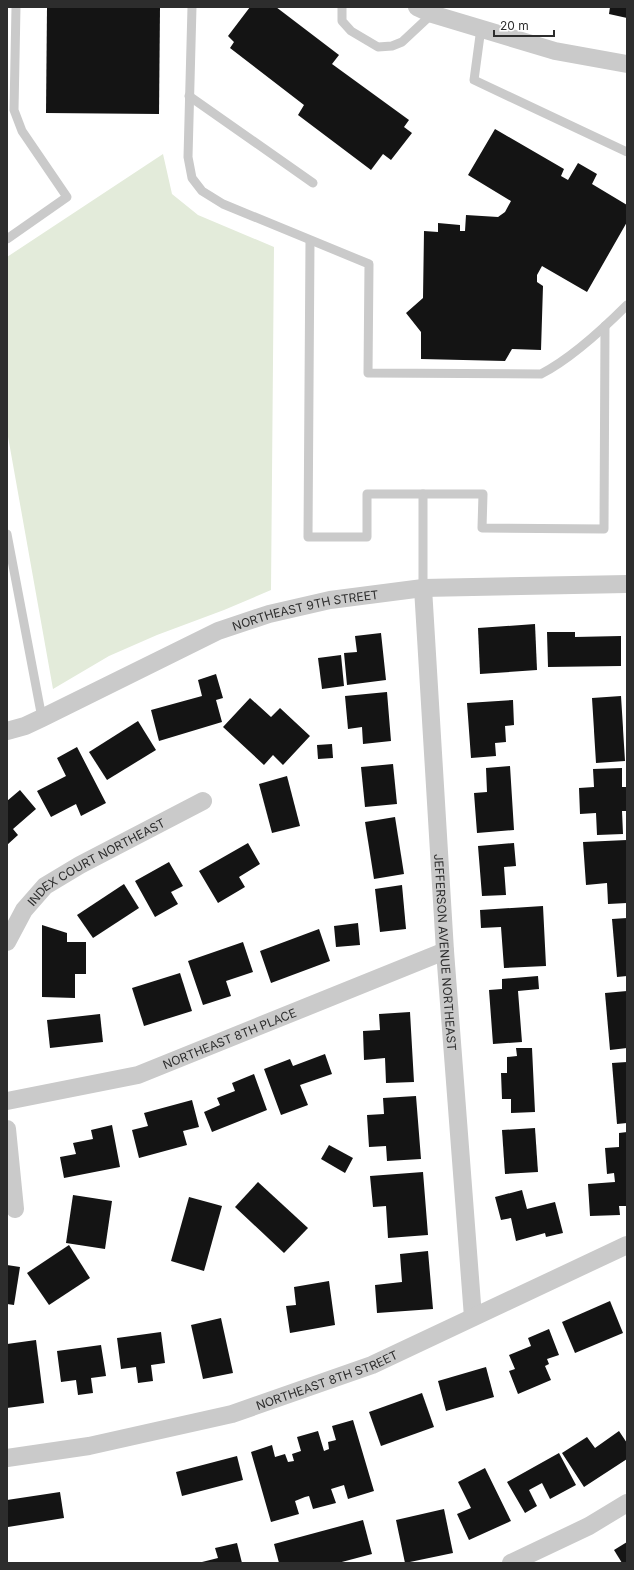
<svg xmlns="http://www.w3.org/2000/svg" width="634" height="1570" viewBox="0 0 634 1570" font-family="Inter,sans-serif">
<style>
.green{fill:#e3ebda}
.building{fill:#141414}
.lines{fill:none;stroke-linecap:round;stroke-linejoin:round}
.service{stroke:#cacaca;stroke-width:9}
.minor{stroke:#cacaca;stroke-width:18}
.labels{text-anchor:middle;dominant-baseline:central;stroke-width:4;stroke-linejoin:round;paint-order:stroke}
.street-label{font-size:12px;fill:#2d2d2d;stroke:#fff}
</style>
<rect width="100%" height="100%" fill="#fff"/>
<path class="green" d="M 163,154 L 172,194 L 198,215 L 274,247 L 271,590 L 224,610 L 157,635 L 109,656 L 53,689 L 7,431 L 7,257 Z"/>
<g class="building">
<path d="M 47,7 L 160,7 L 159,114 L 46,113 Z"/>
<path d="M 250,7 L 276,7 L 339,55 L 332,64 L 409,120 L 404,127 L 412,133 L 391,160 L 383,154 L 371,170 L 298,115 L 304,105 L 230,48 L 234,42 L 228,36 Z"/>
<path d="M 610,7 L 627,7 L 627,18 L 609,14 Z"/>
<path d="M 495,129 L 564,169 L 561,176 L 568,180 L 578,163 L 597,174 L 592,184 L 627,205 L 627,222 L 587,292 L 542,266 L 537,275 L 537,282 L 543,286 L 541,350 L 512,349 L 505,361 L 421,359 L 421,332 L 406,313 L 423,298 L 424,231 L 438,232 L 438,223 L 460,225 L 460,231 L 465,231 L 466,215 L 498,217 L 505,212 L 511,201 L 468,175 Z"/>
<path d="M 535,624 L 537,670 L 480,674 L 478,628 Z"/>
<path d="M 547,632 L 575,632 L 575,637 L 621,636 L 621,666 L 548,667 Z"/>
<path d="M 381,633 L 386,680 L 347,685 L 344,653 L 357,652 L 355,636 Z"/>
<path d="M 341,655 L 344,686 L 322,689 L 318,658 Z"/>
<path d="M 216,674 L 223,698 L 216,700 L 222,722 L 159,741 L 151,710 L 202,696 L 198,680 Z"/>
<path d="M 387,692 L 391,741 L 363,744 L 362,727 L 348,729 L 345,696 Z"/>
<path d="M 621,696 L 625,761 L 596,763 L 592,698 Z"/>
<path d="M 250,698 L 271,717 L 280,708 L 310,736 L 283,765 L 273,755 L 264,765 L 223,727 Z"/>
<path d="M 513,700 L 514,725 L 505,726 L 506,742 L 495,743 L 496,756 L 471,758 L 467,703 Z"/>
<path d="M 138,721 L 156,750 L 107,780 L 89,752 Z"/>
<path d="M 332,744 L 333,758 L 318,759 L 317,745 Z"/>
<path d="M 77,747 L 106,803 L 81,816 L 76,804 L 51,817 L 37,791 L 66,776 L 57,758 Z"/>
<path d="M 393,764 L 397,804 L 365,807 L 361,767 Z"/>
<path d="M 510,766 L 514,830 L 477,833 L 474,793 L 487,792 L 486,768 Z"/>
<path d="M 622,768 L 622,787 L 627,787 L 627,811 L 622,811 L 623,834 L 597,835 L 596,813 L 580,814 L 579,788 L 594,787 L 593,769 Z"/>
<path d="M 287,776 L 300,826 L 272,833 L 259,784 Z"/>
<path d="M 20,790 L 36,809 L 13,829 L 18,835 L 7,845 L 7,801 Z"/>
<path d="M 395,817 L 404,874 L 374,879 L 365,822 Z"/>
<path d="M 627,840 L 627,903 L 608,904 L 607,883 L 586,885 L 583,842 Z"/>
<path d="M 248,843 L 260,864 L 239,877 L 245,887 L 218,903 L 199,871 Z"/>
<path d="M 514,843 L 516,866 L 504,867 L 506,895 L 482,896 L 478,846 Z"/>
<path d="M 169,862 L 183,886 L 171,892 L 178,904 L 155,917 L 135,881 Z"/>
<path d="M 124,884 L 139,908 L 93,938 L 77,915 Z"/>
<path d="M 402,885 L 406,929 L 380,932 L 375,889 Z"/>
<path d="M 543,906 L 546,966 L 504,968 L 501,927 L 481,928 L 480,910 Z"/>
<path d="M 627,918 L 627,976 L 617,977 L 612,919 Z"/>
<path d="M 358,923 L 360,945 L 336,947 L 334,926 Z"/>
<path d="M 42,925 L 67,933 L 67,942 L 86,942 L 86,974 L 75,974 L 75,998 L 42,997 Z"/>
<path d="M 319,929 L 330,961 L 271,983 L 260,951 Z"/>
<path d="M 243,942 L 253,972 L 226,981 L 231,996 L 203,1005 L 188,961 Z"/>
<path d="M 180,973 L 192,1011 L 144,1026 L 132,988 Z"/>
<path d="M 538,976 L 539,989 L 518,991 L 522,1042 L 493,1044 L 489,990 L 502,989 L 502,979 Z"/>
<path d="M 627,991 L 627,1048 L 610,1050 L 605,993 Z"/>
<path d="M 410,1012 L 414,1082 L 386,1083 L 385,1058 L 364,1060 L 363,1031 L 380,1030 L 379,1014 Z"/>
<path d="M 100,1014 L 103,1042 L 50,1048 L 47,1020 Z"/>
<path d="M 516,1048 L 532,1048 L 535,1112 L 511,1113 L 511,1099 L 502,1099 L 501,1073 L 507,1073 L 507,1057 L 517,1056 Z"/>
<path d="M 325,1054 L 332,1074 L 300,1085 L 308,1105 L 281,1115 L 264,1069 L 290,1059 L 293,1066 Z"/>
<path d="M 627,1062 L 627,1123 L 617,1124 L 612,1063 Z"/>
<path d="M 254,1074 L 267,1110 L 212,1132 L 204,1112 L 220,1105 L 217,1098 L 235,1091 L 232,1083 Z"/>
<path d="M 416,1096 L 421,1159 L 387,1161 L 386,1146 L 369,1147 L 367,1115 L 384,1114 L 383,1098 Z"/>
<path d="M 192,1100 L 199,1127 L 183,1131 L 187,1145 L 139,1158 L 132,1130 L 148,1126 L 144,1113 Z"/>
<path d="M 112,1125 L 120,1167 L 64,1178 L 60,1157 L 76,1154 L 73,1143 L 93,1139 L 91,1130 Z"/>
<path d="M 535,1128 L 538,1172 L 505,1174 L 502,1130 Z"/>
<path d="M 627,1132 L 627,1206 L 619,1206 L 620,1215 L 590,1216 L 588,1184 L 615,1182 L 614,1173 L 607,1174 L 605,1148 L 619,1147 L 619,1133 Z"/>
<path d="M 329,1145 L 353,1158 L 345,1173 L 321,1159 Z"/>
<path d="M 423,1172 L 428,1235 L 388,1238 L 386,1206 L 373,1207 L 370,1176 Z"/>
<path d="M 258,1182 L 308,1228 L 284,1253 L 235,1207 Z"/>
<path d="M 522,1190 L 527,1209 L 555,1202 L 563,1233 L 546,1237 L 545,1233 L 516,1241 L 511,1218 L 501,1220 L 495,1197 Z"/>
<path d="M 73,1195 L 112,1201 L 105,1249 L 66,1243 Z"/>
<path d="M 189,1197 L 222,1206 L 204,1271 L 171,1261 Z"/>
<path d="M 69,1245 L 90,1278 L 49,1305 L 27,1273 Z"/>
<path d="M 428,1251 L 433,1309 L 377,1313 L 375,1285 L 402,1282 L 400,1254 Z"/>
<path d="M 7,1265 L 20,1267 L 14,1305 L 7,1304 Z"/>
<path d="M 329,1281 L 335,1325 L 290,1333 L 286,1306 L 296,1305 L 294,1287 Z"/>
<path d="M 610,1301 L 623,1333 L 575,1353 L 562,1322 Z"/>
<path d="M 221,1318 L 233,1373 L 203,1379 L 191,1325 Z"/>
<path d="M 549,1329 L 559,1355 L 547,1359 L 549,1364 L 545,1366 L 551,1380 L 518,1394 L 509,1371 L 515,1369 L 509,1355 L 531,1346 L 528,1338 Z"/>
<path d="M 161,1332 L 165,1363 L 151,1365 L 153,1381 L 138,1383 L 136,1367 L 121,1369 L 117,1338 Z"/>
<path d="M 36,1340 L 44,1403 L 7,1408 L 7,1344 Z"/>
<path d="M 101,1345 L 106,1376 L 91,1378 L 93,1393 L 78,1395 L 76,1380 L 61,1382 L 57,1351 Z"/>
<path d="M 486,1367 L 494,1397 L 446,1411 L 438,1381 Z"/>
<path d="M 422,1393 L 434,1427 L 381,1446 L 369,1412 Z"/>
<path d="M 353,1420 L 374,1491 L 348,1499 L 344,1485 L 331,1489 L 336,1503 L 313,1509 L 309,1496 L 305,1497 L 295,1501 L 299,1514 L 271,1522 L 251,1452 L 272,1445 L 275,1457 L 285,1454 L 288,1462 L 294,1461 L 292,1454 L 301,1451 L 297,1437 L 318,1431 L 324,1451 L 329,1449 L 328,1442 L 336,1440 L 332,1426 Z"/>
<path d="M 619,1431 L 627,1443 L 627,1459 L 584,1487 L 562,1453 L 587,1437 L 595,1448 Z"/>
<path d="M 559,1453 L 576,1485 L 550,1499 L 542,1483 L 529,1490 L 537,1506 L 525,1513 L 507,1482 Z"/>
<path d="M 237,1456 L 243,1480 L 182,1496 L 176,1472 Z"/>
<path d="M 485,1468 L 511,1521 L 469,1540 L 457,1514 L 471,1508 L 458,1482 Z"/>
<path d="M 60,1492 L 64,1518 L 8,1527 L 7,1500 Z"/>
<path d="M 444,1509 L 453,1553 L 405,1563 L 396,1520 Z"/>
<path d="M 363,1520 L 372,1554 L 338,1563 L 279,1563 L 274,1544 Z"/>
<path d="M 627,1542 L 627,1563 L 622,1563 L 614,1550 Z"/>
<path d="M 237,1543 L 242,1563 L 202,1563 L 202,1562 L 218,1558 L 215,1548 Z"/>
</g>
<g class="lines">
<g class="service">
<path d="M 192,7 L 188,157 L 192,178 L 202,191 L 223,204 L 369,264 L 368,373 L 541,374 C 572,358 602,330 627,305"/>
<path d="M 342,7 L 342,21 L 351,31 L 378,47 L 392,46 L 402,42 L 432,14"/>
<path d="M 481,28 L 474,80 L 627,152"/>
<path d="M 189,96 L 313,183"/>
<path d="M 7,239 L 67,197 L 22,131 L 14,110 L 16,7"/>
<path d="M 310,241 L 308,537 L 367,537 L 367,494 L 483,494 L 482,528 L 604,529 L 605,326"/>
<path d="M 7,534 L 42,718"/>
<path d="M 423,588 L 423,494"/>
</g>
<g class="minor">
<path d="M 417,7 L 432,14 L 555,51 L 627,64"/>
<path id="s1" d="M 423,588 L 445,951 L 473,1317"/>
<path id="s2" d="M 7,731 L 25,726 L 42,718 L 218,631 L 269,614 L 330,600 L 423,588 L 627,584"/>
<path id="s3" d="M 7,942 L 24,910 L 45,886 L 80,865 L 203,801"/>
<path id="s4" d="M 7,1101 L 138,1075 L 445,951"/>
<path d="M 7,1129 L 15,1209"/>
<path id="s5" d="M 7,1458 L 89,1446 L 232,1414 L 372,1365 L 627,1245"/>
<path d="M 511,1563 L 589,1526 L 627,1503"/>
</g>
</g>
<g class="labels">
<g class="street-label">
<text stroke="none"><textPath href="#s2" startOffset="324">NORTHEAST 9TH STREET</textPath></text>
<text stroke="none"><textPath href="#s3" startOffset="124">INDEX COURT NORTHEAST</textPath></text>
<text stroke="none"><textPath href="#s1" startOffset="365">JEFFERSON AVENUE NORTHEAST</textPath></text>
<text stroke="none"><textPath href="#s4" startOffset="232">NORTHEAST 8TH PLACE</textPath></text>
<text stroke="none"><textPath href="#s5" startOffset="330">NORTHEAST 8TH STREET</textPath></text>
</g>
</g>
<rect width="634" height="1570" fill="none" stroke="#2d2d2d" stroke-width="16"/>
<path d="M494 30v6h60v-6" fill="none" stroke="#2d2d2d" stroke-width="2"/>
<text x="500" y="30" font-size="12" fill="#2d2d2d" stroke="#ffffff" stroke-width="3" paint-order="stroke">20 m</text>
</svg>
